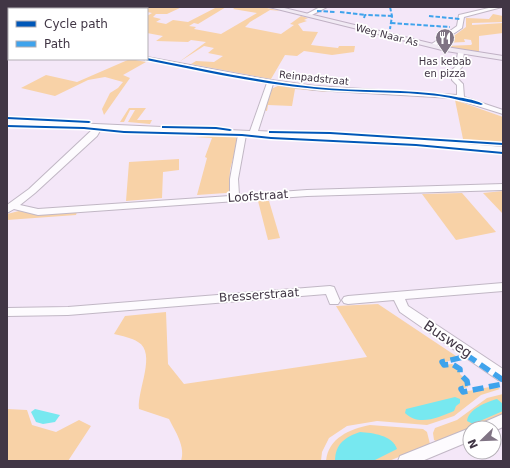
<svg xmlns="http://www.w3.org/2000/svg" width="510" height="468" viewBox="0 0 510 468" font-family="'DejaVu Sans',sans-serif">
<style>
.green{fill:#f8d2a7}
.water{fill:#77e8f0}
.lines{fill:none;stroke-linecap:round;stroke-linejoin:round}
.minor-casing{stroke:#c1b7c5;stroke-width:2}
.major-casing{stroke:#c0b1c5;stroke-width:2}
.minor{fill:#fdfbfe;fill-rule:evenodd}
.major{fill:#f1eaf4;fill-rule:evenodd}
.quiet-far1{stroke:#3fa3ec;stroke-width:2;stroke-dasharray:4.5 2;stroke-linecap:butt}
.quiet{stroke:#3fa3ec;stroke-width:5.5;stroke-dasharray:11 5.5;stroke-linecap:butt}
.cycleway-casing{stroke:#fff;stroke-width:3}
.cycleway{fill:#0057b8;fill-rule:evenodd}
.labels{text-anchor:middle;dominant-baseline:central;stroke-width:3.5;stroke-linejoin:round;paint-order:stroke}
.far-street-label{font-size:10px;fill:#413645;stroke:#fff}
.far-poi-label{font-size:10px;fill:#413645;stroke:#fff}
.street-label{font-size:12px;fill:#413645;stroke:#fff}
.near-street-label{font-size:14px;fill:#413645;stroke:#fff}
</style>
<rect width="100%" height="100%" fill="#f4e7f8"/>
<g class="green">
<path d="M 141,7 L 182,7 L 167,14 L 156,14 L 153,17 L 161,19 L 156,22 L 166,24 L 173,20 L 188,22 L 217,7 L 226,7 L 198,24 L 194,23 L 189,26 L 196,27 L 194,29 L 221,34 L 257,13 L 233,9 L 236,7 L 262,7 L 282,11 L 270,10 L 250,22 L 245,27 L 281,34 L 294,25 L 290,24 L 301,16 L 308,18 L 304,20 L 307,21 L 298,24 L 303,31 L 318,32 L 311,45 L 338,48 L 339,46 L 355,46 L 354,52 L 332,55 L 304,51 L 297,56 L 285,55 L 271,79 L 191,64 L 196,61 L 214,62 L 223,56 L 208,53 L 214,48 L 204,46 L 179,62 L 206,42 L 191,40 L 188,42 L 156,41 L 163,36 L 147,33 L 147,16 L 152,13 L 147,12 L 147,9 L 136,9 Z"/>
<path d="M 493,14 L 503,16 L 503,22 L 472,23 L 472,25 L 503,23 L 503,33 L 479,36 L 479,52 L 443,46 L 471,45 L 472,44 L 471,40 L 464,39 L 465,42 L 444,43 L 466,27 L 466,18 L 489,19 Z"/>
<path d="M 130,59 L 146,62 L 123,75 L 130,78 L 104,115 L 102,109 L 110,93 L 118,88 L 123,82 L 105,77 L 88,80 L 55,96 L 21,88 L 46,75 L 77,82 Z"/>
<path d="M 280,85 L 325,91 L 328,92 L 295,89 L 292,106 L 268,105 L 267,111 L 264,110 L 271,89 Z"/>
<path d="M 455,100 L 503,117 L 503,143 L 463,139 Z"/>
<path d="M 129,108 L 146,108 L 137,120 L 152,120 L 150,124 L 128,122 L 135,110 L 130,110 L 124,122 L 120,122 Z"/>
<path d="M 222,135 L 228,135 L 228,137 L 235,136 L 238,139 L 230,170 L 229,191 L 226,193 L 197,195 L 207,158 L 205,157 L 212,138 L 195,137 Z"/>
<path d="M 179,159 L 179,170 L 163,172 L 162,198 L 126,201 L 129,162 Z"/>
<path d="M 503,191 L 503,214 L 483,193 Z"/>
<path d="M 462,193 L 496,232 L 456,240 L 422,194 Z"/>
<path d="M 258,201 L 269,201 L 280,238 L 268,240 Z"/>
<path d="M 19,211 L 37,215 L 77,212 L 76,215 L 7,220 L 7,214 Z"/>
<path d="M 378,304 L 459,358 L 442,363 L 444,365 L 452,364 L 460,369 L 460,374 L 467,381 L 468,387 L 461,389 L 463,392 L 495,386 L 500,389 L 481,395 L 454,416 L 427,425 L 377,421 L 347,426 L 329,438 L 322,452 L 321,461 L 181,461 C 186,447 175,431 169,419 L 139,409 C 137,390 157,353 138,342 C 132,338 122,336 114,334 L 125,316 L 166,312 L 168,364 L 184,384 L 367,357 L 336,306 Z"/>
<path d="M 503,394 L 503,415 L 438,442 L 434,440 L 433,433 L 435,428 L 457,420 L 487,398 Z"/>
<path d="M 7,409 L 27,410 L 32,425 L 56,432 L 79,420 L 91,426 L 68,461 L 7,461 Z"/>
<path d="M 370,425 L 423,429 L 427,432 L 430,444 L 389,461 L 326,461 C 328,438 350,429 370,425 Z"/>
</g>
<g class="water">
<path d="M 455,397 L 460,399 L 460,403 L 456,406 L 454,411 C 439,417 419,427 405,413 L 406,409 Z"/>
<path d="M 497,399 L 503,404 L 503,411 L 473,424 L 467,421 C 468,409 487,402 497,399 Z"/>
<path d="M 35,409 L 60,415 L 55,422 L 43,424 L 36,422 L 31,412 Z"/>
<path d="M 360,432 C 373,433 392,435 397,449 L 373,461 L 335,461 C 335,444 345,437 360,432 Z"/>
</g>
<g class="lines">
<g class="minor-casing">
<g id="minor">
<path d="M 99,7 L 107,7 L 103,9 L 96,9 Z"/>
<path d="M 320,7 L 327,7 L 310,16 L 305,15 Z"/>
<path d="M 493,7 L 502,7 L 464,17 L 462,28 L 434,47 L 429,46 L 457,26 L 459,15 Z"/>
<path d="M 7,25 L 9,26 L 9,30 L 7,29 Z"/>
<path d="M 9,48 L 9,52 L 7,53 L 7,49 Z"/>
<path d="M 461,50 L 464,52 L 462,67 L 458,71 L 458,79 L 463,84 L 464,97 L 503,110 L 503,114 L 452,98 L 315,90 L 273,84 L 258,131 L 395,138 L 503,147 L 503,151 L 395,142 L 246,135 L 238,179 L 239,195 L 307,190 L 503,184 L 503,190 L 307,196 L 38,215 L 14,209 L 7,213 L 7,205 L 29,189 L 94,128 L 7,124 L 7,120 L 250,131 L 267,83 L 145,60 L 144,59 L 147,59 L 147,57 L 271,80 L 315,86 L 457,95 L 457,85 L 452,80 L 452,70 L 456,66 L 458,52 ZM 101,129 L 238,135 L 230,179 L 230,196 L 38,209 L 20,205 L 35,193 L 97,136 Z"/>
<path d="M 503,283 L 503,291 L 405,299 L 408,306 L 503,369 L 503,381 L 498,380 L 400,312 L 394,300 L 348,304 L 344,303 L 342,300 L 344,297 L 348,296 Z"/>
<path d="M 330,286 L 334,287 L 340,301 L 338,304 L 330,304 L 326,294 L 68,315 L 7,316 L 7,308 L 68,307 Z"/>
<path d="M 503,414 L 503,427 L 494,431 L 494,428 L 478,428 L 480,424 Z"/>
<path d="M 470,428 L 470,441 L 422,461 L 398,461 L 400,456 Z"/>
</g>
</g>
<g class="major-casing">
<path id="major" d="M 269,7 L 280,7 L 446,47 L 503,56 L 503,60 L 446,51 Z"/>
</g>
<use href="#minor" class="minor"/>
<use href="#major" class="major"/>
<g class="quiet-far1">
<path d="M 390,7 L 392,16 L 390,29"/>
<path d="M 317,11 L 335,12"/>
<path d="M 340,12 L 365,15"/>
<path d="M 429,16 L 460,19"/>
<path d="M 364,18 L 365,15 L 392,16"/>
<path d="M 391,23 L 450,27"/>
</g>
<path class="quiet" d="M 503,380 L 468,356 L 442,362 L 444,365 L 452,364 L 460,369 L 460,374 L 467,381 L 468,387 L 461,389 L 463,392 L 503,384"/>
<g class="cycleway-casing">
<g id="cycleway">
<path d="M 147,58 C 203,69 258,81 314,87 C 360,92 406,88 451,96 C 461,98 474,99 483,104 L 481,105 C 467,102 453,98 439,96 C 399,91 358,93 317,89 C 285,86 253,81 221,75 C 196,70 171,65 146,60 L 145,59 L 147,59 Z"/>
<path d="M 7,117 L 89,121 L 91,122 L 89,123 L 7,119 Z"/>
<path d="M 7,125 L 84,127 L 124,131 L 242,134 L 271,137 L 416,144 L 503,152 L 503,154 L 416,146 L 271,139 L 242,136 L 124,133 L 84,129 L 7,127 Z"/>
<path d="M 162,126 L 216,127 L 230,129 L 232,130 L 230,131 L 216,129 L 163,128 L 162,128 Z"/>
<path d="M 269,131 L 330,132 L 503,143 L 503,145 L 330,134 L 270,133 L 269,133 Z"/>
</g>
</g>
<use href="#cycleway" class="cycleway"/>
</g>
<defs>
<g id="restaurant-pin" transform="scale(1)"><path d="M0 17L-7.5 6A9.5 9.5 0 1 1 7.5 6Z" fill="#807484" stroke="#fff"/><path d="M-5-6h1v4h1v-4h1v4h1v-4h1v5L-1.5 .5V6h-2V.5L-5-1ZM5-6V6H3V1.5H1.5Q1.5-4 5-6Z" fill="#fff"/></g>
</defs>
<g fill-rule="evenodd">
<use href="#restaurant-pin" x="445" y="38"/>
</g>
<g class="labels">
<g class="far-street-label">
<text transform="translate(387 35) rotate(14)">Weg Naar As</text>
<text transform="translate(314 78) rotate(6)">Reinpadstraat</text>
</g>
<g class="far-poi-label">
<text x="445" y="61">Has kebab<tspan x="445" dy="12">en pizza</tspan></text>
</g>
<g class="street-label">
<text transform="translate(258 196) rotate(-4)">Loofstraat</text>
<text transform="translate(259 295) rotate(-4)">Bresserstraat</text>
</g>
<g class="near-street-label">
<text transform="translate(448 339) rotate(34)">Busweg</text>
</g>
</g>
<rect width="510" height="468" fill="none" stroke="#413645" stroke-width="16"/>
<rect x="8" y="8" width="140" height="52" fill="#ffffff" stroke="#b3afb5"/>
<rect x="16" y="21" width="20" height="6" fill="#0057b8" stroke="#b3afb5"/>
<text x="44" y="28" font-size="12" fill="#413645">Cycle path</text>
<rect x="16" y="41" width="20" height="6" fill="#3fa3ec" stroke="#b3afb5"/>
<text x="44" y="48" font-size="12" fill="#413645">Path</text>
<g transform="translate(482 440) rotate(247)"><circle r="19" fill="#ffffff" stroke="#b3afb5"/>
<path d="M0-3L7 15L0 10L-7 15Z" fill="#807484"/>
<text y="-6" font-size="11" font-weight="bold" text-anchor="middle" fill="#413645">N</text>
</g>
</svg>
